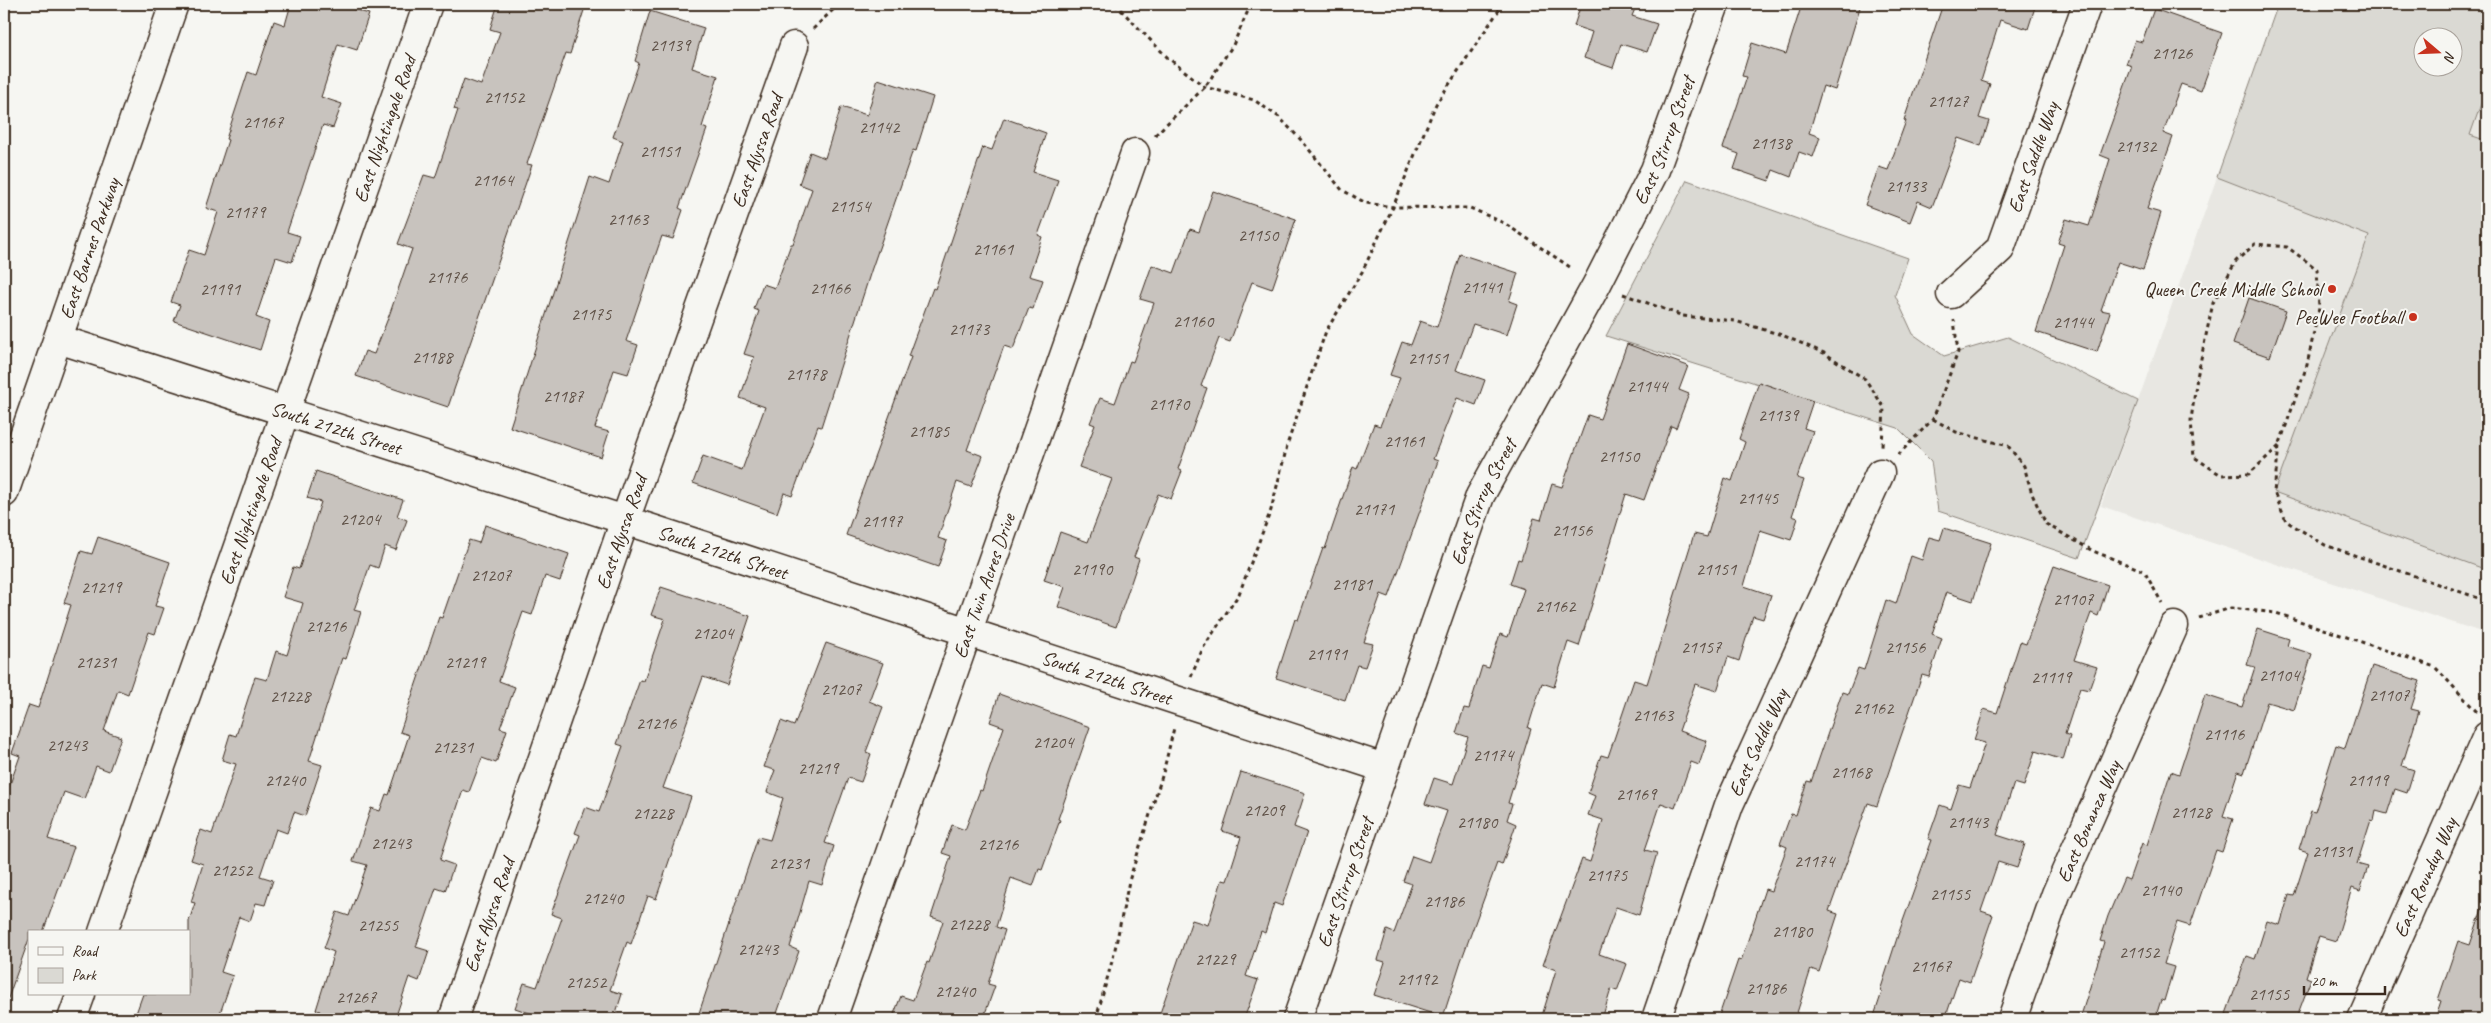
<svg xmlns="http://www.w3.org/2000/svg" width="2491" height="1023" viewBox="0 0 2491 1023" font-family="Caveat,sans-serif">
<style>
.built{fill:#e8e7e2;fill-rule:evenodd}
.green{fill:#dad9d3;stroke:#8a8278;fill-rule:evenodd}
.building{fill:#c8c3be;stroke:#3b2a1e}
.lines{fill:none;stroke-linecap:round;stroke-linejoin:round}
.minor-casing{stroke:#3b2a1e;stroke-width:31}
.path{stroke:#3b2a1e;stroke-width:3;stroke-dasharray:4 4;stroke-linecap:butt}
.minor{stroke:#f6f6f2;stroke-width:28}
.poi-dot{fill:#c8321e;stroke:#f6f6f2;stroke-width:2}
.labels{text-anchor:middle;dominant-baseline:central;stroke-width:4;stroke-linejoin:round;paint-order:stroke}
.number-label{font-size:18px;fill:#5e5046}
.street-label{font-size:20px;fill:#3b2a1e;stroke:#f6f6f2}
.poi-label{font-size:20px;fill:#3b2a1e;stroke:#f6f6f2;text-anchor:end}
</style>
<rect width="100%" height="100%" fill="#f6f6f2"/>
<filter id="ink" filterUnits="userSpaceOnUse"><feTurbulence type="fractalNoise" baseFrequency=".02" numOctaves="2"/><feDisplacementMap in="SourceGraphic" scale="10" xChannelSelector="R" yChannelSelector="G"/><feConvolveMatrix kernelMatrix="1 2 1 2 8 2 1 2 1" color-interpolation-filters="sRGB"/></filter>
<g filter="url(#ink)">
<path class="built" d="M 2278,4 L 2487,4 L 2487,634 L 2101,506 ZM 2424,38 L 2454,38 L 2454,68 L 2424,68 Z"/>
<g class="green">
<path d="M 2278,4 L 2300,9 L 2302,4 L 2487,4 L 2487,87 L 2470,135 L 2487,141 L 2487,570 L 2274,492 L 2369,236 L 2217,177 ZM 2424,38 L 2454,38 L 2454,68 L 2424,68 Z"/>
<path d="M 1687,180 L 1908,258 L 1895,295 L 1913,334 L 1944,356 L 2008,337 L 2138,401 L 2079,558 L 1938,511 L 1931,461 L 1898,428 L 1606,336 Z"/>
</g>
<g class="building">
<path d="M 291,4 L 336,4 L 369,14 L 357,50 L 338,44 L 321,97 L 342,104 L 333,128 L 323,125 L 287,232 L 300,236 L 292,262 L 276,257 L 256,317 L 269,322 L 260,350 L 174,321 L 180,305 L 171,302 L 189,250 L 204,255 L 218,212 L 206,208 L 228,140 L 226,139 L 248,72 L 256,75 L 274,21 L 285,25 Z"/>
<path d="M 498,4 L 586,4 L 570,54 L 566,53 L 527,164 L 532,165 L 448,407 L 356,376 L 365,351 L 374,354 L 390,313 L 412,249 L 398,244 L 424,175 L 435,178 L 458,110 L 454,109 L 464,79 L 481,85 L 500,32 L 490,29 Z"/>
<path d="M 1581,4 L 1637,4 L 1632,16 L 1657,24 L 1647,52 L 1621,44 L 1613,68 L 1584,58 L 1592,32 L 1574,26 Z"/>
<path d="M 1802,4 L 1861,4 L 1835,90 L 1823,86 L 1809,133 L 1820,137 L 1813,157 L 1799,152 L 1791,177 L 1773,170 L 1769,181 L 1734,169 L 1739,154 L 1723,148 L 1747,77 L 1742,76 L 1752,43 L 1786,54 Z"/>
<path d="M 1943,4 L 2036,4 L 2028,29 L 2000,20 L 1981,81 L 1990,84 L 1979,118 L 1989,121 L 1981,146 L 1958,138 L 1932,207 L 1918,201 L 1910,222 L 1865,205 L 1879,167 L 1888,170 L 1906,121 L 1904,120 Z"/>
<path d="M 2154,9 L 2222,33 L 2201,91 L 2181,84 L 2163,133 L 2173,137 L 2147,209 L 2161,213 L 2143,270 L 2118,262 L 2101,310 L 2110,312 L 2097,352 L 2036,332 L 2064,245 L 2058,243 L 2066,219 L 2089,226 L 2110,159 L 2100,155 L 2132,66 L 2126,64 L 2135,40 L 2142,42 Z"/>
<path d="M 650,11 L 704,28 L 692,68 L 718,76 L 702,127 L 707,129 L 679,208 L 683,210 L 673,239 L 662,236 L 626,341 L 638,345 L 628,374 L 614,370 L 595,428 L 609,432 L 601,457 L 510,427 L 590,177 L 609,184 L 623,141 L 613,137 L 639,63 L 635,61 Z"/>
<path d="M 878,79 L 933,97 L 916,151 L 913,150 L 871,271 L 821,427 L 818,426 L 792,496 L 784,493 L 777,513 L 693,483 L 703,456 L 742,470 L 765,407 L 740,398 L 754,357 L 744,354 L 759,311 L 754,309 L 763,284 L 775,288 L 791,244 L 793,244 L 812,189 L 799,184 L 810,152 L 825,158 L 841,107 L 867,115 Z"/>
<path d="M 1004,118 L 1046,133 L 1033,172 L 1058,180 L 1038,235 L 1042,237 L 1029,276 L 1043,280 L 1033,309 L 1029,308 L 1013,349 L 1004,346 L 967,450 L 983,456 L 971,487 L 957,482 L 938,538 L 947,541 L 938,567 L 846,535 L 911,357 L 908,356 L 933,288 L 935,289 L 983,147 L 992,150 Z"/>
<path d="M 1213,191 L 1296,219 L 1272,289 L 1252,282 L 1230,342 L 1219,338 L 1201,386 L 1207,388 L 1178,469 L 1182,471 L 1171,499 L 1158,494 L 1134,557 L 1139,559 L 1116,627 L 1058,607 L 1065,587 L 1044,580 L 1060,532 L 1088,542 L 1112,479 L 1079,467 L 1095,425 L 1090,423 L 1100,398 L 1115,403 L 1130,361 L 1133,362 L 1154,303 L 1140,299 L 1152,265 L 1174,273 L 1190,229 L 1199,232 Z"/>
<path d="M 1460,254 L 1518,273 L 1509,301 L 1517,304 L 1507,335 L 1473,324 L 1456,370 L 1485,380 L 1476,405 L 1457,398 L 1433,459 L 1438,461 L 1389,597 L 1381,594 L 1364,642 L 1373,644 L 1365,667 L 1357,665 L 1345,700 L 1276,678 L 1295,619 L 1298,620 L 1323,548 L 1325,549 L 1353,467 L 1357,469 L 1374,424 L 1380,426 L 1400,378 L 1390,375 L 1402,342 L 1411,345 L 1420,321 L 1437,327 Z"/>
<path d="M 2249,298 L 2286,311 L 2270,357 L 2233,344 Z"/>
<path d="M 1627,344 L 1688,366 L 1679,390 L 1689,394 L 1676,428 L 1671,426 L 1644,500 L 1626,494 L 1579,646 L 1568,642 L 1554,687 L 1542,683 L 1528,728 L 1531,729 L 1508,803 L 1512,804 L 1507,820 L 1516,824 L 1502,865 L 1497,863 L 1461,961 L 1443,1017 L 1374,995 L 1385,962 L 1378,960 L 1387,930 L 1394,933 L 1412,884 L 1403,881 L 1412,856 L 1429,862 L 1447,811 L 1425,804 L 1434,778 L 1453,784 L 1468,737 L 1456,733 L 1464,708 L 1469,709 L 1482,666 L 1489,668 L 1500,634 L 1508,637 L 1524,589 L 1510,584 L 1518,559 L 1521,560 L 1534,518 L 1541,520 L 1552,484 L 1562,487 L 1588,415 L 1600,419 Z"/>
<path d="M 1759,382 L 1813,401 L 1804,428 L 1813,431 L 1797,478 L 1804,480 L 1792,516 L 1798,518 L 1791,540 L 1760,530 L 1744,586 L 1771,595 L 1763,619 L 1753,616 L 1739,661 L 1728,657 L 1717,691 L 1695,684 L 1679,731 L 1707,741 L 1699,765 L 1691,762 L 1675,808 L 1661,803 L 1645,850 L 1657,853 L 1639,915 L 1616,907 L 1599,954 L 1627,964 L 1617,991 L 1611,989 L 1602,1019 L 1541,1019 L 1556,970 L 1543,965 L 1582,859 L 1590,862 L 1603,820 L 1588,815 L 1595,796 L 1588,793 L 1601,755 L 1608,757 L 1634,680 L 1647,684 L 1694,534 L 1707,537 L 1725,478 L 1732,481 L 1745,442 L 1739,439 Z"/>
<path d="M 316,471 L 403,500 L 397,516 L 407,520 L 396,550 L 385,546 L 378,568 L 370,565 L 354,610 L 361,612 L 346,659 L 342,658 L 309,761 L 322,765 L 305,816 L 294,812 L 287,833 L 276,829 L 260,876 L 273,880 L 265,905 L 256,903 L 250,921 L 239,917 L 221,972 L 233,976 L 218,1019 L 134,1019 L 143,994 L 189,994 L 189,921 L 195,903 L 191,902 L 203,864 L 191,860 L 201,830 L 212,834 L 236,764 L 222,760 L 230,734 L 236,736 L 255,677 L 267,680 L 276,651 L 287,655 L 303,603 L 283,597 L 293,567 L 299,569 L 321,502 L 307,498 Z"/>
<path d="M 485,525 L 569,554 L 560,581 L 545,576 L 532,615 L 523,612 L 499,681 L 515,687 L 500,728 L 507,730 L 496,763 L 482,758 L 469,792 L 463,790 L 440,860 L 454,865 L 445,891 L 436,888 L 416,947 L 429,951 L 419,981 L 409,977 L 395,1019 L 318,1019 L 320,1011 L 316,1010 L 334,952 L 324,948 L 337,912 L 349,916 L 367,865 L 353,861 L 371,808 L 380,811 L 386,794 L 389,795 L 409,735 L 400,732 L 416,684 L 439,617 L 442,618 L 469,540 L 479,543 Z"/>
<path d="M 1944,528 L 1991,543 L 1973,601 L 1946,592 L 1932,634 L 1942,638 L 1929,677 L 1922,675 L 1877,806 L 1868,803 L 1829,911 L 1838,914 L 1819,972 L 1811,969 L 1795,1019 L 1718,1019 L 1738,960 L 1741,961 L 1765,889 L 1771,891 L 1787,847 L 1780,844 L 1791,814 L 1796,815 L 1807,781 L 1811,782 L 1842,692 L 1848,694 L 1858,668 L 1864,670 L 1886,600 L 1896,604 L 1911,556 L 1922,560 L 1929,537 L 1940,540 Z"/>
<path d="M 98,537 L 170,562 L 155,606 L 164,608 L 155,634 L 149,632 L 128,694 L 118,690 L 104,731 L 121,737 L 109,771 L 96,766 L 84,799 L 64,792 L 48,839 L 74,847 L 43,932 L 29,932 L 29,939 L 7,1001 L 4,1000 L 4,801 L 20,756 L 12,753 L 29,705 L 38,708 L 71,605 L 64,603 L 81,551 L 92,554 Z"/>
<path d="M 2054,566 L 2108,585 L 2098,616 L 2091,613 L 2074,660 L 2097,667 L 2089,690 L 2080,688 L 2065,734 L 2070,736 L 2063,760 L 2035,751 L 2024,786 L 2014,783 L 1997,835 L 2025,844 L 2017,868 L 1998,862 L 1981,911 L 1993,915 L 1970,982 L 1959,978 L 1945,1019 L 1873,1019 L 1882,992 L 1880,991 L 1898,935 L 1932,840 L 1928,839 L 1940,805 L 1951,809 L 1959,785 L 1970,788 L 1985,743 L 1974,740 L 1984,709 L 1997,713 L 2020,642 L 2026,644 Z"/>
<path d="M 661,587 L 750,616 L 727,685 L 703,677 L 663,788 L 691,797 L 656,899 L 648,896 L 631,944 L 627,942 L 610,990 L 622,994 L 614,1019 L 547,1019 L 515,1008 L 524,983 L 537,987 L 562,918 L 551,914 L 580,835 L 575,833 L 585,807 L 599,812 L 623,746 L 617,744 L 640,680 L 644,681 L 665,619 L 651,615 Z"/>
<path d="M 2258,629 L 2289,639 L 2287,646 L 2312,654 L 2294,710 L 2267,702 L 2244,773 L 2238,771 L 2223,816 L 2233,819 L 2222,852 L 2216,850 L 2190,926 L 2177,922 L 2164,964 L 2174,967 L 2164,1001 L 2161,1000 L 2155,1019 L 2080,1019 L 2104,942 L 2100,941 L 2108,916 L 2124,878 L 2129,880 L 2142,843 L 2147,845 L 2171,771 L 2179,774 L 2205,695 L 2242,707 L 2255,667 L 2247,665 Z"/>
<path d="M 826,643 L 883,663 L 869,701 L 883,707 L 866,752 L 871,754 L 861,782 L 848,778 L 825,843 L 834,846 L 822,885 L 809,881 L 790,947 L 799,951 L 775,1019 L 697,1019 L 758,837 L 770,840 L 783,798 L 767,792 L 775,770 L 764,767 L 781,721 L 794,726 Z"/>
<path d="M 2372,666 L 2420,681 L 2411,709 L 2419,711 L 2402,766 L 2414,770 L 2407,793 L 2395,789 L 2387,814 L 2376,811 L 2374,821 L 2371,820 L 2357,864 L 2368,867 L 2360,891 L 2352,888 L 2336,941 L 2319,936 L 2306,977 L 2311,979 L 2296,1019 L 2242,1019 L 2226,1014 L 2247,956 L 2255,959 L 2267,921 L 2280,925 L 2289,895 L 2294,896 L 2308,852 L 2299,849 L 2311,811 L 2315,812 L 2336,745 L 2345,748 Z"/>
<path d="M 999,694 L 1090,727 L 1058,819 L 1060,820 L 1042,870 L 1039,869 L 1033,886 L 1011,878 L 996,927 L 1005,930 L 988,984 L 995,986 L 983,1019 L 892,1019 L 901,996 L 913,1000 L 927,962 L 929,963 L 943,921 L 931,917 L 951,856 L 942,853 L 952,825 L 965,830 L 980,790 L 982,791 L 1004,727 L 990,722 Z"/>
<path d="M 1241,772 L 1305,793 L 1294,827 L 1307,832 L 1299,856 L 1282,906 L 1274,903 L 1265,933 L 1261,931 L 1246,976 L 1258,980 L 1244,1019 L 1158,1019 L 1192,920 L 1208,925 L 1222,880 L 1227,881 L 1241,837 L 1222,831 Z"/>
<path d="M 2483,906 L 2487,906 L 2487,1019 L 2435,1019 L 2441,1001 L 2438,1000 L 2458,941 L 2470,945 Z"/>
</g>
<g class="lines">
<g class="minor-casing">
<g id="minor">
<path id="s1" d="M 1951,294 L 2000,249 L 2087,4"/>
<path id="s2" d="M 58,339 L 625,520 L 1384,768"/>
<path id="s3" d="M 4,493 L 174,4"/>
<path id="s4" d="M 103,932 L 428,4"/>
<path d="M 72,1019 L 81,994"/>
<path id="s5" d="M 453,1019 L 625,520 L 794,46"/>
<path id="s6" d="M 832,1019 L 1135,153"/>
<path id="s7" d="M 1297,1019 L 1480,496 L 1597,284 L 1655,170 L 1715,4"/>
<path id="s8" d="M 1656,1019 L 1729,805 L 1880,473"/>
<path id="s9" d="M 2012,1019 L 2056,894 L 2174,626"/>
<path id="s10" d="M 2362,1019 L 2487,736"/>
</g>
</g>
<g class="path">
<path d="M 1115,4 L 1168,58 L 1205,87 L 1254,100 L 1279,117 L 1302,141 L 1342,190 L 1366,203 L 1393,207 L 1470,208 L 1504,223 L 1573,269"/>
<path d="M 813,29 L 839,4"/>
<path d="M 1155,135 L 1205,87 L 1233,45 L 1251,4"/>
<path d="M 1623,294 L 1683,316 L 1735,321 L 1782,335 L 1824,353 L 1865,379 L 1884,407 L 1882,446"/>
<path d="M 1933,419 L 1956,432 L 2008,446 L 2024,466 L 2032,494 L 2046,524 L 2093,551 L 2144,571 L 2162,603"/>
<path d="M 2279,446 L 2249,474 L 2221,475 L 2194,457 L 2191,420 L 2197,377 L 2213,303 L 2236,261 L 2255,244 L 2287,247 L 2317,269 L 2319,308 L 2307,365 L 2279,446 L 2274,492 L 2286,521 L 2325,545 L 2487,601"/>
<path d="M 1898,455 L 1933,419 L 1958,352 L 1954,320"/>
<path d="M 2199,618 L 2231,608 L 2276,613 L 2435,667 L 2477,712"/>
<path d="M 1191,677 L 1203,648 L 1239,594 L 1271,510 L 1288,442 L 1326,331 L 1362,272 L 1393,207 L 1436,104 L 1503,4"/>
<path d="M 1096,1019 L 1114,954 L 1129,881 L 1163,773 L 1174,728"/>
</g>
<use href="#minor" class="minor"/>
</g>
</g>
<g class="poi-dot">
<circle cx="2332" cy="289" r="5"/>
<circle cx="2413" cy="317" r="5"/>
</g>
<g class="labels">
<g class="number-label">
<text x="670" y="45">21139</text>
<text x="2172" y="53">21126</text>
<text x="504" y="97">21152</text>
<text x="1948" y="101">21127</text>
<text x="263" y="122">21167</text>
<text x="879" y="127">21142</text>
<text x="1771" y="143">21138</text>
<text x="2136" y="146">21132</text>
<text x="660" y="151">21151</text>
<text x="493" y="180">21164</text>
<text x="1906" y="186">21133</text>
<text x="850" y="206">21154</text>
<text x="245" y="212">21179</text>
<text x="628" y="219">21163</text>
<text x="1258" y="235">21150</text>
<text x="993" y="249">21161</text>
<text x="447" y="277">21176</text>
<text x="1482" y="287">21141</text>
<text x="830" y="288">21166</text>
<text x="220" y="289">21191</text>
<text x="591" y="314">21175</text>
<text x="1193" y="321">21160</text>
<text x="2073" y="322">21144</text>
<text x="969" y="329">21173</text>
<text x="432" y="357">21188</text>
<text x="1428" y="358">21151</text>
<text x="806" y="374">21178</text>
<text x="1647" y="386">21144</text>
<text x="563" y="396">21187</text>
<text x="1169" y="404">21170</text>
<text x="1778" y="415">21139</text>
<text x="929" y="431">21185</text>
<text x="1404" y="441">21161</text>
<text x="1619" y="456">21150</text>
<text x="1758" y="498">21145</text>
<text x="1374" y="509">21171</text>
<text x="360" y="519">21204</text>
<text x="882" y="521">21197</text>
<text x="1572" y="530">21156</text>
<text x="1092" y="569">21190</text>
<text x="1716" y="569">21151</text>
<text x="491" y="575">21207</text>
<text x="1352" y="584">21181</text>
<text x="101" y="587">21219</text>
<text x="2073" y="599">21107</text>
<text x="1555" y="606">21162</text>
<text x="326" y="626">21216</text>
<text x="713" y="633">21204</text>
<text x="1701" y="647">21157</text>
<text x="1905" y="647">21156</text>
<text x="1327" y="654">21191</text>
<text x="96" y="662">21231</text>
<text x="465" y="662">21219</text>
<text x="2279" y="675">21104</text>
<text x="2051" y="677">21119</text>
<text x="841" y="689">21207</text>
<text x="2389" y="695">21107</text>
<text x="290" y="696">21228</text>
<text x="1873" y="708">21162</text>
<text x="1653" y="715">21163</text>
<text x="656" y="723">21216</text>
<text x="2224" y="734">21116</text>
<text x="1053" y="742">21204</text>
<text x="67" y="745">21243</text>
<text x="453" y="747">21231</text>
<text x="1493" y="755">21174</text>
<text x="818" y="768">21219</text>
<text x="1851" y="772">21168</text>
<text x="285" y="780">21240</text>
<text x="2368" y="780">21119</text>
<text x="1636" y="794">21169</text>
<text x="1264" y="810">21209</text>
<text x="2191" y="812">21128</text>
<text x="653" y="813">21228</text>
<text x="1477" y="822">21180</text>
<text x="1968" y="822">21143</text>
<text x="391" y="843">21243</text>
<text x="998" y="844">21216</text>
<text x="2332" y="851">21131</text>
<text x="1814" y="861">21174</text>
<text x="789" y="863">21231</text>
<text x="232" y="870">21252</text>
<text x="1607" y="875">21175</text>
<text x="2161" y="890">21140</text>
<text x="1950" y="894">21155</text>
<text x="603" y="898">21240</text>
<text x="1444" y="901">21186</text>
<text x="969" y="924">21228</text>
<text x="378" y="925">21255</text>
<text x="1792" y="931">21180</text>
<text x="758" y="949">21243</text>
<text x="2139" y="952">21152</text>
<text x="1215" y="959">21229</text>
<text x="1931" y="966">21167</text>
<text x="1417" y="979">21192</text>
<text x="586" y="982">21252</text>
<text x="1766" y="988">21186</text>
<text x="955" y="991">21240</text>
<text x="2269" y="994">21155</text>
<text x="356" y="997">21267</text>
</g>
<g class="street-label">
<text stroke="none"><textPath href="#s4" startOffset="851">East Nightingale Road</textPath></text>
<text stroke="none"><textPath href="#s7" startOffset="955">East Stirrup Street</textPath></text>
<text stroke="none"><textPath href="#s5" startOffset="920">East Alyssa Road</textPath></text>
<text stroke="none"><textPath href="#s1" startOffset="164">East Saddle Way</textPath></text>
<text stroke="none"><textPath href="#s3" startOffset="259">East Barnes Parkway</textPath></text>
<text stroke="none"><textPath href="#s2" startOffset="292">South 212th Street</textPath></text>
<text stroke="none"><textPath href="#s7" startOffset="550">East Stirrup Street</textPath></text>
<text stroke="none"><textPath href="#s4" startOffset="446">East Nightingale Road</textPath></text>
<text stroke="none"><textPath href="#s5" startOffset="515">East Alyssa Road</textPath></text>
<text stroke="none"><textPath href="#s2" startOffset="698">South 212th Street</textPath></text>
<text stroke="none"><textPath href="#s6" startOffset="459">East Twin Acres Drive</textPath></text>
<text stroke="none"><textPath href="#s2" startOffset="1102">South 212th Street</textPath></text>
<text stroke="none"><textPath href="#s8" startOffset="295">East Saddle Way</textPath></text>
<text stroke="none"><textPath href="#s9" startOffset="212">East Bonanza Way</textPath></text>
<text stroke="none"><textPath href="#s10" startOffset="155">East Roundup Way</textPath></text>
<text stroke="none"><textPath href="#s7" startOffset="145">East Stirrup Street</textPath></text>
<text stroke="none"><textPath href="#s5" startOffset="110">East Alyssa Road</textPath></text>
</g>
<g class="poi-label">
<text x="2322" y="289">Queen Creek Middle School</text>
<text x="2403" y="317">PeeWee Football</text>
</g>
</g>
<rect width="2491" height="1023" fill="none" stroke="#f6f6f2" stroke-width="20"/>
<rect x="10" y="10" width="2471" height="1003" fill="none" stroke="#3b2a1e" stroke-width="2" filter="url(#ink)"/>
<rect x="28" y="930" width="162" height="65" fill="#f6f6f2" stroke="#aba49d"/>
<rect x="38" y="947" width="25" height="8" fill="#f6f6f2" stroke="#aba49d"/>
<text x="72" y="956" font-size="15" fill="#3b2a1e">Road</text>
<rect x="38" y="968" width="25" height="15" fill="#dad9d3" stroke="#aba49d"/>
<text x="72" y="980" font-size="15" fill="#3b2a1e">Park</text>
<g transform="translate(2438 52) rotate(109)"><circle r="24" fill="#f6f6f2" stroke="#aba49d"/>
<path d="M0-4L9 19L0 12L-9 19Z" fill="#c8321e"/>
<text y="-8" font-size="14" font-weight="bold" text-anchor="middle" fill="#3b2a1e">N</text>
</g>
<path d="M2304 986v8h81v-8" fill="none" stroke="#3b2a1e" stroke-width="2.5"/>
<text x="2311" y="986" font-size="15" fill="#3b2a1e" stroke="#f6f6f2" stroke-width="4" paint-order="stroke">20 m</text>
</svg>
